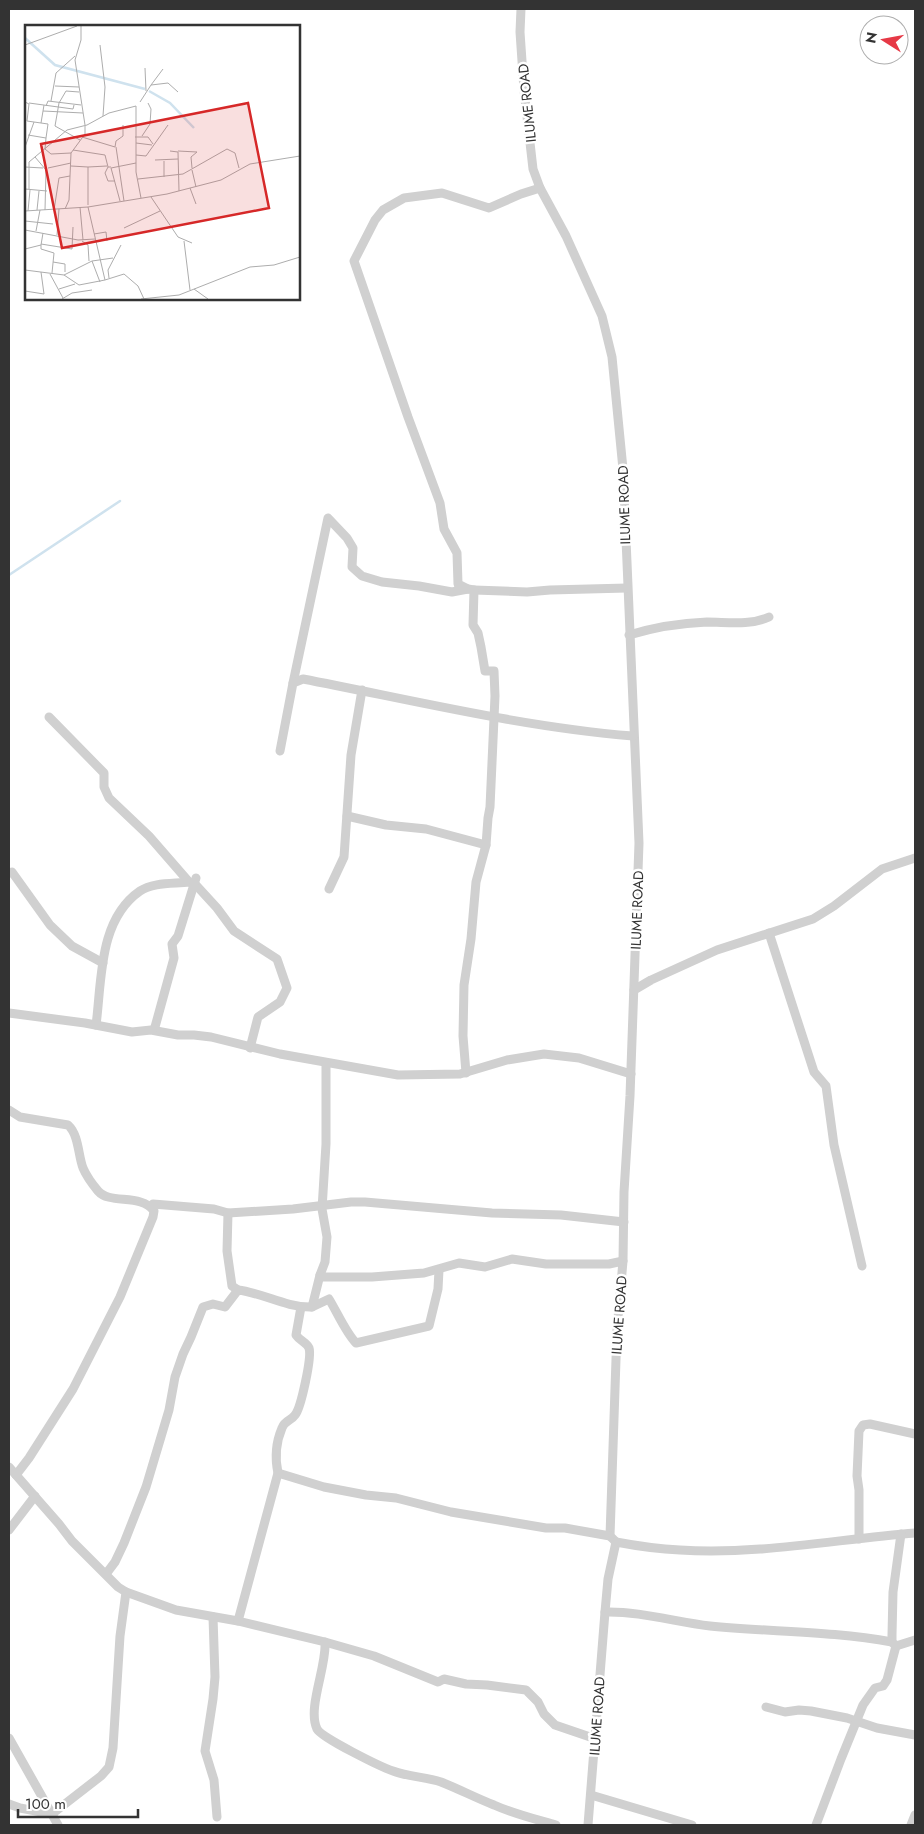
<svg xmlns="http://www.w3.org/2000/svg" width="924" height="1834" viewBox="0 0 924 1834" font-family="Jost,sans-serif">
<style>
.lines{fill:none;stroke-linecap:round;stroke-linejoin:round}
.stream{stroke:#cfe2ee;stroke-width:2.5}
.minor{stroke:#d0d0d0;stroke-width:9}
.labels{text-anchor:middle;dominant-baseline:central;stroke-width:5;stroke-linejoin:round;paint-order:stroke}
.street-label{font-size:14px;fill:#333;stroke:#fff}
.inset-river{fill:none;stroke:#cfe2ee;stroke-width:2.5}
.inset-road{fill:none;stroke:#adadad;stroke-width:1}
.view{fill:#d62828;fill-opacity:0.15;stroke:#d62828;stroke-width:2.5}
.inset-edge{fill:none;stroke:#333;stroke-width:2.5}
</style>
<rect width="100%" height="100%" fill="#fff"/>
<g class="lines">
<path class="stream" d="M 9,575 L 120,501"/>
<g class="minor">
<path d="M 521,9 L 520,32 L 524,90 L 533,169 L 540,188 L 566,236 L 602,316 L 612,357 L 623,469 L 639,843 L 630,1096 L 624,1192 L 623,1261 L 617,1330 L 610,1536 L 616,1542 L 608,1579 L 605,1612 L 588,1825"/>
<path d="M 474,590 L 527,592 L 550,590 L 627,588"/>
<path d="M 629,635 C 652,628 682,623 707,622 C 727,622 749,626 769,617"/>
<path d="M 293,683 L 328,518 L 347,538 L 353,548 L 352,567 L 362,576 L 382,582 L 419,586 L 452,592 L 468,589"/>
<path d="M 49,717 L 104,773 L 104,787 L 109,798 L 149,836 L 189,882 L 195,884 L 217,908 L 234,931 L 277,959 L 287,988 L 280,1002 L 258,1017 L 250,1048"/>
<path d="M 280,751 L 293,683 L 303,679 C 412,700 522,727 633,736"/>
<path d="M 347,816 L 386,825 L 426,829 L 486,845"/>
<path d="M 9,873 L 12,872 L 50,925 L 72,946 L 103,963"/>
<path d="M 329,889 L 344,857 L 351,755 L 362,690"/>
<path d="M 769,933 L 814,1072 L 826,1086 L 834,1145 L 862,1266"/>
<path d="M 634,990 L 651,980 L 717,950 L 813,919 L 834,906 L 882,869 L 915,858"/>
<path d="M 9,1013 L 85,1023 L 132,1032 L 151,1030 L 178,1035 L 194,1035 L 211,1037 L 280,1054 L 398,1075 L 460,1074 L 507,1060 L 544,1054 L 579,1058 L 631,1074"/>
<path d="M 96,1025 C 102,981 98,920 140,891 C 153,882 175,884 189,882"/>
<path d="M 155,1027 L 174,958 L 172,944 L 178,936 L 196,878"/>
<path d="M 326,1063 L 326,1144 L 322,1209 L 327,1237 L 325,1262 L 320,1275 L 321,1277 L 372,1277 L 424,1273 L 459,1263 L 485,1267 L 512,1259 L 546,1264 L 609,1264 L 623,1261"/>
<path d="M 466,1073 L 463,1036 L 464,985 L 471,939 L 476,882 L 486,845 L 488,818 L 490,807 L 495,696 L 494,671 L 485,671 L 481,647 L 478,633 L 473,625 L 474,590 L 468,589 L 458,584 L 457,553 L 444,529 L 440,503 L 408,417 L 354,261 L 375,220 L 383,210 L 404,198 L 442,193 L 489,208 L 521,194 L 540,188"/>
<path d="M 9,1110 L 20,1117 L 68,1125 C 79,1135 78,1155 83,1168 C 86,1175 93,1185 98,1191 C 110,1205 141,1193 154,1211 L 153,1217 L 120,1297 L 73,1389 L 29,1458 L 16,1475"/>
<path d="M 153,1204 L 214,1209 L 228,1213 L 293,1209 L 351,1202 L 365,1202 L 492,1213 L 561,1215 L 624,1222"/>
<path d="M 228,1213 L 227,1251 L 232,1286 L 238,1290"/>
<path d="M 312,1307 L 329,1299 C 337,1312 346,1333 356,1343 L 429,1326 L 438,1289 L 439,1270"/>
<path d="M 9,1467 L 59,1524 L 72,1541 L 118,1587 L 126,1592 L 176,1610 L 238,1621 L 325,1642 C 327,1666 307,1708 317,1729 C 322,1738 381,1767 393,1771 C 409,1777 426,1777 441,1782 C 459,1789 476,1798 494,1805 C 514,1814 535,1819 556,1825"/>
<path d="M 278,1473 C 275,1459 276,1442 282,1428 C 285,1420 291,1421 295,1415 C 301,1408 312,1357 309,1348 C 306,1342 300,1341 296,1335 L 301,1307"/>
<path d="M 9,1530 L 35,1496"/>
<path d="M 859,1539 L 859,1490 L 857,1476 L 859,1431 L 863,1425 L 870,1424 L 915,1434"/>
<path d="M 616,1542 C 637,1546 658,1549 680,1550 C 759,1555 837,1539 915,1533"/>
<path d="M 106,1574 L 115,1562 L 124,1543 L 146,1487 L 169,1410 L 175,1377 L 183,1354 L 191,1337 L 203,1307 L 213,1304 L 225,1307 L 238,1290 C 263,1293 285,1307 310,1307 L 312,1307 L 320,1275"/>
<path d="M 605,1612 C 639,1611 676,1622 710,1626 C 771,1632 832,1631 892,1642"/>
<path d="M 213,1617 L 215,1677 L 213,1699 L 205,1751 L 214,1780 L 217,1817"/>
<path d="M 238,1621 L 278,1473 L 324,1487 L 366,1495 L 396,1498 L 451,1512 L 546,1528 L 565,1528 L 610,1536"/>
<path d="M 325,1642 L 374,1656 L 438,1682 L 444,1679 L 466,1684 L 487,1685 L 526,1690 L 538,1702 L 544,1714 L 555,1725 L 596,1739"/>
<path d="M 896,1646 L 915,1640"/>
<path d="M 766,1707 L 785,1712 L 799,1710 L 811,1711 L 847,1718 L 877,1728 L 915,1735"/>
<path d="M 9,1738 L 58,1825"/>
<path d="M 591,1795 L 692,1825"/>
<path d="M 9,1804 L 20,1808 L 52,1814 L 101,1776 L 109,1767 L 113,1748 L 120,1636 L 126,1592"/>
<path d="M 816,1825 L 841,1759 L 863,1705 L 875,1688 L 883,1686 L 887,1680 L 896,1646 L 892,1642 L 892,1635 L 893,1592 L 901,1534"/>
<path d="M 911,1825 L 915,1815"/>
</g>
</g>
<g class="labels">
<g class="street-label">
<text transform="translate(527 103) rotate(-96)">ILUME ROAD</text>
<text transform="translate(624 505) rotate(-92)">ILUME ROAD</text>
<text transform="translate(637 910) rotate(-88)">ILUME ROAD</text>
<text transform="translate(619 1315) rotate(-86)">ILUME ROAD</text>
<text transform="translate(597 1716) rotate(-86)">ILUME ROAD</text>
</g>
</g>
<g transform="translate(25 25)">
<rect width="275" height="275" fill="#fff"/>
<path class="inset-river" d="M 0,13 L 30,40 L 120,64M 124,66 L 145,78 L 169,103"/>
<path class="inset-road" d="M 56,1 L 56,15 L 50,35 L 60,100M 0,20 L 52,1M 75,20 L 80,62 L 78,91M 120,43 L 121,66M 126,60 L 138,44M 30,61 L 54,62M 54,67 L 41,66 L 34,78 L 30,101 L 55,115M 26,76 L 31,48 L 50,31M 0,77 L 4,79 L 2,96 L 23,99 L 21,113M 115,77 L 126,60 L 143,58 L 153,67M 4,78 L 48,84 L 49,80M 21,81 L 23,76 L 56,80M 18,86 L 58,88M 16,98 L 19,80M 3,110 L 21,113 L 20,124 L 26,129 L 46,128M 117,111 L 125,99 L 126,84 L 123,78M 57,112 L 90,122 L 91,116 L 98,111 L 98,100M 110,112 L 123,112 L 128,119M 111,118 L 127,120M 0,122 L 9,97M 91,122 L 99,176M 48,125 L 80,130 L 83,142 L 86,142M 145,126 L 153,127 L 154,166M 153,126 L 172,127 L 166,132 L 167,143M 111,130 L 121,131 L 143,100M 10,132 L 21,145 L 20,185M 130,135 L 153,134M 46,141 L 63,142 L 63,180M 0,142 L 18,143M 63,142 L 82,141M 83,142 L 80,148 L 83,156 L 90,156M 23,143 L 46,138M 167,145 L 171,162M 139,152 L 139,136M 113,154 L 158,149 L 202,124 L 210,128 L 214,143M 165,163 L 171,179M 0,164 L 22,166M 4,164 L 4,137 L 42,105 L 62,100 L 84,88 L 111,81 L 111,147 L 116,173M 126,172 L 153,212 L 167,218M 95,176 L 86,143 L 111,138M 55,182 L 58,215M 40,184 L 44,175 L 45,151M 12,185 L 14,166M 29,185 L 34,153 L 45,151 L 46,128 L 60,109 L 60,101M 0,186 L 63,182 L 142,169 L 196,155 L 225,139 L 275,131M 3,186 L 5,165M 0,196 L 28,199M 99,203 L 135,186M 0,205 L 53,215 L 70,214M 11,206 L 15,185M 69,209 L 81,207 L 82,216M 32,210 L 34,184M 57,216 L 63,220 L 64,236M 159,216 L 165,265M 16,219 L 47,224 L 48,202M 16,220 L 16,224 L 29,228 L 27,248M 0,224 L 16,220 L 18,208M 0,227 L 0,244M 28,237 L 40,239 L 40,247M 0,245 L 39,250 L 54,260 L 80,255 L 63,182M 25,249 L 38,273M 39,250 L 67,236M 84,253 L 83,245 L 96,220M 80,255 L 99,249 L 113,261 L 119,274M 75,257 L 67,236 L 88,233M 34,264 L 50,259M 169,264 L 183,274M 0,266 L 19,269 L 16,247M 37,274 L 47,268 L 67,265M 116,274 L 154,270 L 225,242 L 249,240 L 275,232"/>
<path class="view" d="M 223,78 L 244,183 L 37,223 L 16,119 Z"/>
<rect width="275" height="275" class="inset-edge"/>
</g>
<rect width="924" height="1834" fill="none" stroke="#333333" stroke-width="20"/>
<g transform="translate(884 40) rotate(281)"><circle r="24" fill="#ffffff" stroke="#adadad"/>
<path d="M0-4L9 19L0 12L-9 19Z" fill="#e63946"/>
<text y="-8" font-size="14" font-weight="bold" text-anchor="middle" fill="#333333">N</text>
</g>
<path d="M18 1809v8h120v-8" fill="none" stroke="#333333" stroke-width="2.5"/>
<text x="25" y="1809" font-size="15" fill="#333333" stroke="#ffffff" stroke-width="4" paint-order="stroke">100 m</text>
</svg>
